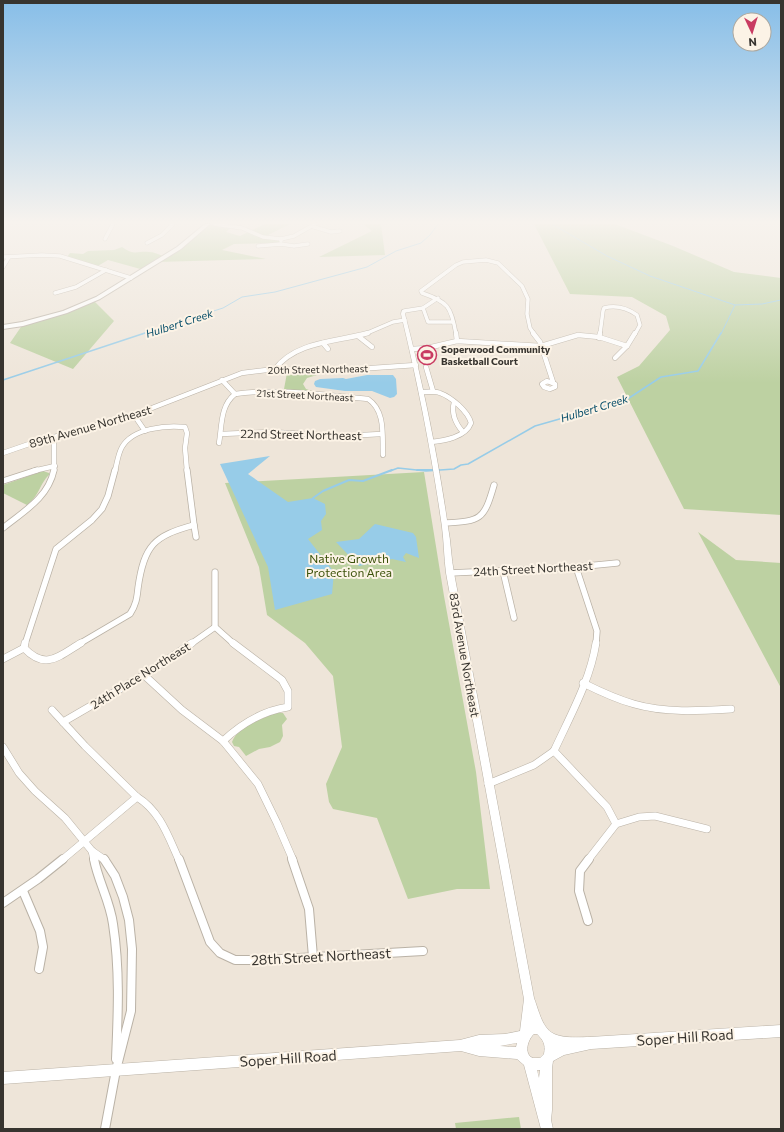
<svg xmlns="http://www.w3.org/2000/svg" width="784" height="1132" viewBox="0 0 784 1132" font-family="Commissioner,sans-serif">
<style>
.green{fill:#bdd1a2}
.water{fill:#97cce8}
.lines{fill:none;stroke-linecap:round;stroke-linejoin:round}
.stream-far2{stroke:#97cce8;stroke-width:1}
.stream-far1{stroke:#97cce8;stroke-width:1.5}
.stream{stroke:#97cce8;stroke-width:2}
.minor-far4-casing{stroke:#bab2a6;stroke-width:4.5}
.minor-far3-casing{stroke:#bab2a6;stroke-width:5.5}
.minor-far2-casing{stroke:#bab2a6;stroke-width:7}
.minor-far1-casing{stroke:#bab2a6;stroke-width:8}
.minor-casing{stroke:#bab2a6;stroke-width:10}
.tertiary-casing{stroke:#bab2a6;stroke-width:1}
.secondary-casing{stroke:#bab2a6;stroke-width:2}
.minor-far4{stroke:#fff;stroke-width:3.5}
.minor-far3{stroke:#fff;stroke-width:4.5}
.minor-far2{stroke:#fff;stroke-width:5.5}
.minor-far1{stroke:#fff;stroke-width:7}
.minor{stroke:#fff;stroke-width:8}
.tertiary{fill:#fff;fill-rule:evenodd}
.secondary{fill:#fff;fill-rule:evenodd}
.labels{text-anchor:middle;dominant-baseline:central;stroke-width:4;stroke-linejoin:round;paint-order:stroke}
.far-poi-label{font-size:10px;font-weight:bold;fill:#37342f;stroke:#fcf3e6;text-anchor:start}
.far-street-label{font-size:10px;fill:#37342f;stroke:#fcf3e6}
.far-water-label{font-size:11px;font-style:italic;fill:#064d69;stroke:#fcf3e6}
.street-label{font-size:12px;fill:#37342f;stroke:#fcf3e6}
.park-label{font-size:12px;fill:#3c520a;stroke:#fcf3e6}
.near-street-label{font-size:14px;fill:#37342f;stroke:#fcf3e6}
</style>
<rect width="100%" height="100%" fill="#eee5d9"/>
<g class="green">
<path d="M 208,224 L 232,226 L 226,232 L 240,236 L 265,224 L 290,224 L 264,237 L 281,239 L 281,243 L 234,244 L 222,250 L 266,259 L 156,262 L 144,270 L 108,260 L 96,267 L 67,257 L 70,253 L 83,254 L 88,251 L 114,250 L 122,247 C 135,256 136,251 149,252 C 154,252 160,255 165,257 Z"/>
<path d="M 363,224 L 381,224 L 385,255 L 319,257 L 372,231 Z"/>
<path d="M 534,224 L 615,224 L 673,246 L 734,272 L 781,278 L 781,515 L 684,509 L 617,377 L 639,366 L 670,330 L 666,316 L 632,297 L 570,294 Z"/>
<path d="M 93,300 L 114,321 L 73,369 L 10,343 L 23,324 L 45,318 Z"/>
<path d="M 287,373 L 317,375 L 307,378 L 303,384 L 306,389 L 315,392 L 315,393 L 284,389 Z"/>
<path d="M 43,471 L 49,473 L 49,475 C 40,483 40,495 27,505 L 3,493 L 3,485 Z"/>
<path d="M 424,472 L 444,596 L 476,772 L 490,889 L 457,889 L 408,899 L 377,818 L 333,809 L 329,802 L 326,784 L 342,747 L 333,676 L 305,643 L 267,615 L 259,567 L 225,483 Z"/>
<path d="M 698,532 L 736,560 L 781,563 L 781,688 Z"/>
<path d="M 276,713 L 283,713 L 287,719 L 282,725 L 283,736 L 280,742 L 270,747 L 259,749 L 246,756 L 239,747 L 234,746 L 232,742 C 238,726 261,719 276,713 Z"/>
<path d="M 519,1117 L 521,1129 L 456,1129 L 455,1123 Z"/>
</g>
<g class="water">
<path d="M 367,375 L 393,375 L 396,379 L 397,394 L 394,397 L 390,398 L 372,391 L 345,391 L 316,387 L 314,384 L 315,381 L 320,379 L 343,378 L 346,379 Z"/>
<path d="M 270,456 L 248,474 L 288,502 L 313,498 L 325,504 L 326,514 L 321,521 L 322,530 L 308,539 L 334,572 L 332,594 L 275,610 L 268,567 L 220,464 Z"/>
<path d="M 375,524 L 413,533 L 416,537 L 419,558 L 406,553 L 403,557 L 406,562 L 392,559 L 359,566 L 336,542 L 359,539 Z"/>
</g>
<g class="lines">
<g class="stream-far2">
<path d="M 552,224 L 607,256 L 650,276 L 735,305 L 762,304 L 781,300"/>
<path d="M 142,334 L 223,308 L 242,297 L 275,292 L 367,267 L 396,251 L 421,243 L 430,235 L 438,224"/>
<path d="M 721,334 L 735,305"/>
</g>
<g class="stream-far1">
<path d="M 3,380 L 145,333"/>
<path d="M 390,471 L 398,468 L 426,471 L 454,469 L 461,465 L 468,464 L 535,426 L 626,400 L 661,377 L 698,371 L 721,333"/>
</g>
<g class="stream">
<path d="M 417,470 L 439,470"/>
<path d="M 313,498 L 323,491 L 349,480 L 363,481 L 392,470"/>
</g>
<g class="minor-far4-casing">
<g id="minor-far4">
<path d="M 214,224 L 242,228 L 263,237 L 281,239"/>
<path d="M 311,226 L 331,232 L 340,231"/>
<path d="M 105,239 L 113,224"/>
<path d="M 281,241 L 281,239 L 294,236 L 315,224"/>
<path d="M 147,243 L 162,235 L 173,224"/>
<path d="M 258,246 L 281,244 L 294,246 L 308,244"/>
<path d="M 3,257 L 42,255 L 60,256 L 131,278"/>
<path d="M 3,267 L 9,257"/>
<path d="M 55,293 L 76,287 L 106,270"/>
<path d="M 423,308 L 428,322 L 453,322"/>
<path d="M 404,311 L 423,308 L 438,298"/>
<path d="M 365,334 L 393,322 L 405,320"/>
<path d="M 456,334 C 451,306 448,302 422,293 L 421,291 L 456,265 L 463,262 L 486,260 L 498,263 L 522,286 L 528,299 L 527,314 L 530,328 L 534,334"/>
<path d="M 600,334 L 603,311 L 604,308 C 616,305 627,308 637,315 L 640,325 L 635,334"/>
</g>
</g>
<g class="minor-far3-casing">
<g id="minor-far3">
<path d="M 456,333 L 457,341"/>
<path d="M 533,333 L 540,342 L 553,382"/>
<path d="M 358,336 L 372,347"/>
<path d="M 599,338 L 600,333"/>
<path d="M 323,343 L 328,349"/>
<path d="M 412,349 L 427,348 L 457,341 L 541,346 L 578,335 L 599,337 L 627,346"/>
<path d="M 615,358 L 627,346 L 635,333"/>
<path d="M 426,367 L 433,391"/>
<path d="M 275,369 C 296,341 337,342 368,333"/>
<path d="M 547,381 L 555,384 L 555,387 L 550,389 L 544,387 L 542,384 Z"/>
<path d="M 421,392 C 427,392 434,391 440,393 C 451,397 468,411 471,423 C 466,437 444,441 431,442"/>
<path d="M 235,394 C 279,388 324,395 368,399 C 386,411 382,436 383,455"/>
<path d="M 454,402 C 451,414 455,423 463,432"/>
<path d="M 134,415 L 145,431"/>
<path d="M 221,434 L 271,432 L 344,436 L 381,434"/>
<path d="M 54,437 L 54,471"/>
<path d="M 219,443 C 222,426 220,406 235,394 L 222,380"/>
<path d="M 3,453 L 29,444 L 134,415 L 242,373 L 275,369 L 328,371 L 416,365"/>
<path d="M 33,471 L 55,466"/>
<path d="M 115,471 C 117,463 118,454 122,447 C 133,428 166,425 185,427 L 187,433 L 185,448 L 187,471"/>
</g>
</g>
<g class="minor-far2-casing">
<g id="minor-far2">
<path d="M 3,481 L 37,470"/>
<path d="M 445,523 C 481,521 484,520 494,485"/>
<path d="M 194,525 L 196,537"/>
<path d="M 3,528 C 24,511 48,498 54,470"/>
<path d="M 576,567 L 597,631 L 596,644"/>
<path d="M 503,571 L 514,618"/>
<path d="M 215,572 L 215,627 L 234,644"/>
<path d="M 450,573 L 576,567 L 617,563"/>
<path d="M 25,644 L 56,549 L 92,520 L 102,509 L 108,496 L 115,470"/>
<path d="M 79,644 L 130,614 C 136,605 137,598 138,588 C 144,545 154,536 194,525 L 187,470"/>
<path d="M 191,644 L 215,627"/>
</g>
</g>
<g class="minor-far1-casing">
<g id="minor-far1">
<path d="M 25,643 L 24,648 C 46,671 59,656 81,643"/>
<path d="M 3,659 L 24,648"/>
<path d="M 144,675 L 182,710 L 223,741 L 258,784 L 277,823 L 293,860"/>
<path d="M 583,683 C 599,691 616,699 634,704 C 665,713 698,711 731,709"/>
<path d="M 52,710 L 85,746 L 137,797 C 160,811 168,836 179,860"/>
<path d="M 63,722 L 144,675 L 192,643"/>
<path d="M 223,741 C 242,723 262,711 288,707 L 288,691 L 282,680 L 233,643"/>
<path d="M 3,747 L 19,773 L 35,791 L 65,818 L 92,851 L 105,860"/>
<path d="M 554,751 C 570,716 590,681 596,643"/>
<path d="M 554,751 L 607,807 L 616,824"/>
<path d="M 488,784 L 534,765 L 554,751"/>
<path d="M 92,851 L 94,860"/>
<path d="M 62,860 L 137,797"/>
<path d="M 588,860 L 616,824 L 639,817 L 655,816 L 707,829"/>
</g>
</g>
<g class="minor-casing">
<g id="minor">
<path d="M 94,859 C 98,881 110,901 113,924 C 120,970 118,1013 116,1059"/>
<path d="M 104,859 L 115,876 L 123,897 L 129,920 L 132,949 L 131,1011 L 116,1070 L 105,1129"/>
<path d="M 179,859 L 210,942 L 220,953 L 235,960 L 264,960 L 423,951"/>
<path d="M 292,859 L 309,909 L 313,957"/>
<path d="M 23,891 L 40,931 L 43,947 L 39,969"/>
<path d="M 3,903 L 38,879 L 63,859"/>
<path d="M 588,921 L 579,891 L 580,871 L 589,859"/>
</g>
</g>
<g class="tertiary-casing">
<path id="tertiary" d="M 402,310 L 406,311 L 405,314 C 423,384 438,456 448,527 C 451,542 451,558 454,573 L 534,998 C 537,1006 541,1021 546,1027 C 554,1040 577,1037 590,1037 L 781,1025 L 781,1037 L 591,1049 L 564,1055 L 553,1061 L 552,1068 L 552,1110 L 551,1120 L 553,1129 L 541,1129 L 524,1065 L 517,1059 L 479,1056 L 461,1051 L 3,1084 L 3,1072 L 460,1040 L 479,1035 L 505,1034 L 520,1031 L 524,999 L 446,573 C 444,558 444,543 442,527 C 432,456 418,384 401,314 ZM 534,1034 L 537,1034 C 543,1040 546,1044 544,1054 L 540,1058 C 540,1058 534,1058 533,1058 C 523,1054 528,1039 534,1034 ZM 517,1043 L 516,1047 L 500,1046 ZM 537,1070 L 540,1070 L 539,1078 Z"/>
</g>
<g class="secondary-casing">
<path id="secondary" d="M 205,224 L 210,224 L 181,249 L 100,299 L 67,313 L 23,326 L 3,329 L 3,325 L 22,322 L 63,311 L 96,297 L 177,247 Z"/>
</g>
<use href="#minor-far4" class="minor-far4"/>
<use href="#minor-far3" class="minor-far3"/>
<use href="#minor-far2" class="minor-far2"/>
<use href="#minor-far1" class="minor-far1"/>
<use href="#minor" class="minor"/>
<use href="#tertiary" class="tertiary"/>
<use href="#secondary" class="secondary"/>
</g>
<linearGradient id="sky" x2="0" y2="1"><stop stop-color="#87bee8"/><stop offset="0.58" stop-color="#f7f3ee"/><stop offset="1" stop-color="#f7f3ee" stop-opacity="0"/></linearGradient>
<rect width="784" height="383" fill="url(#sky)"/>
<defs>
<g id="stadium-ring" transform="scale(1)"><circle r="9.5" fill="#fcf3e6" stroke="#c93b62" stroke-width="1.5"/><path d="M0-5a6.5 5 0 1 0 0 10a6.5 5 0 1 0 0-10ZM-3.5-1.8h7v3.6h-7Z" fill="#c93b62"/></g>
</defs>
<g fill-rule="evenodd">
<use href="#stadium-ring" x="427" y="355"/>
</g>
<g class="labels">
<g class="far-poi-label">
<text x="441" y="349">Soperwood Community<tspan x="441" dy="12">Basketball Court</tspan></text>
</g>
<g class="far-street-label">
<text transform="translate(318 369) rotate(-1)">20th Street Northeast</text>
<text transform="translate(305 395) rotate(3)">21st Street Northeast</text>
</g>
<g class="far-water-label">
<text transform="translate(179 323) rotate(-18)">Hulbert Creek</text>
<text transform="translate(594 408) rotate(-17)">Hulbert Creek</text>
</g>
<g class="street-label">
<text transform="translate(90 426) rotate(-16)">89th Avenue Northeast</text>
<text transform="translate(301 434) rotate(1)">22nd Street Northeast</text>
<text transform="translate(533 568) rotate(-3)">24th Street Northeast</text>
<text transform="translate(465 655) rotate(80)">83rd Avenue Northeast</text>
<text transform="translate(140 675) rotate(-32)">24th Place Northeast</text>
</g>
<g class="park-label">
<text x="349" y="558">Native Growth<tspan x="349" dy="14">Protection Area</tspan></text>
</g>
<g class="near-street-label">
<text transform="translate(321 956) rotate(-3)">28th Street Northeast</text>
<text transform="translate(685 1037) rotate(-4)">Soper Hill Road</text>
<text transform="translate(288 1058) rotate(-4)">Soper Hill Road</text>
</g>
</g>
<rect width="784" height="1132" fill="none" stroke="#37342f" stroke-width="8"/>
<g transform="translate(752 32) rotate(176)"><circle r="19" fill="#fcf3e6" stroke="#ada79d"/>
<path d="M0-3L7 15L0 10L-7 15Z" fill="#c93b62"/>
<text y="-6" font-size="11" font-weight="bold" text-anchor="middle" fill="#37342f">N</text>
</g>
</svg>
